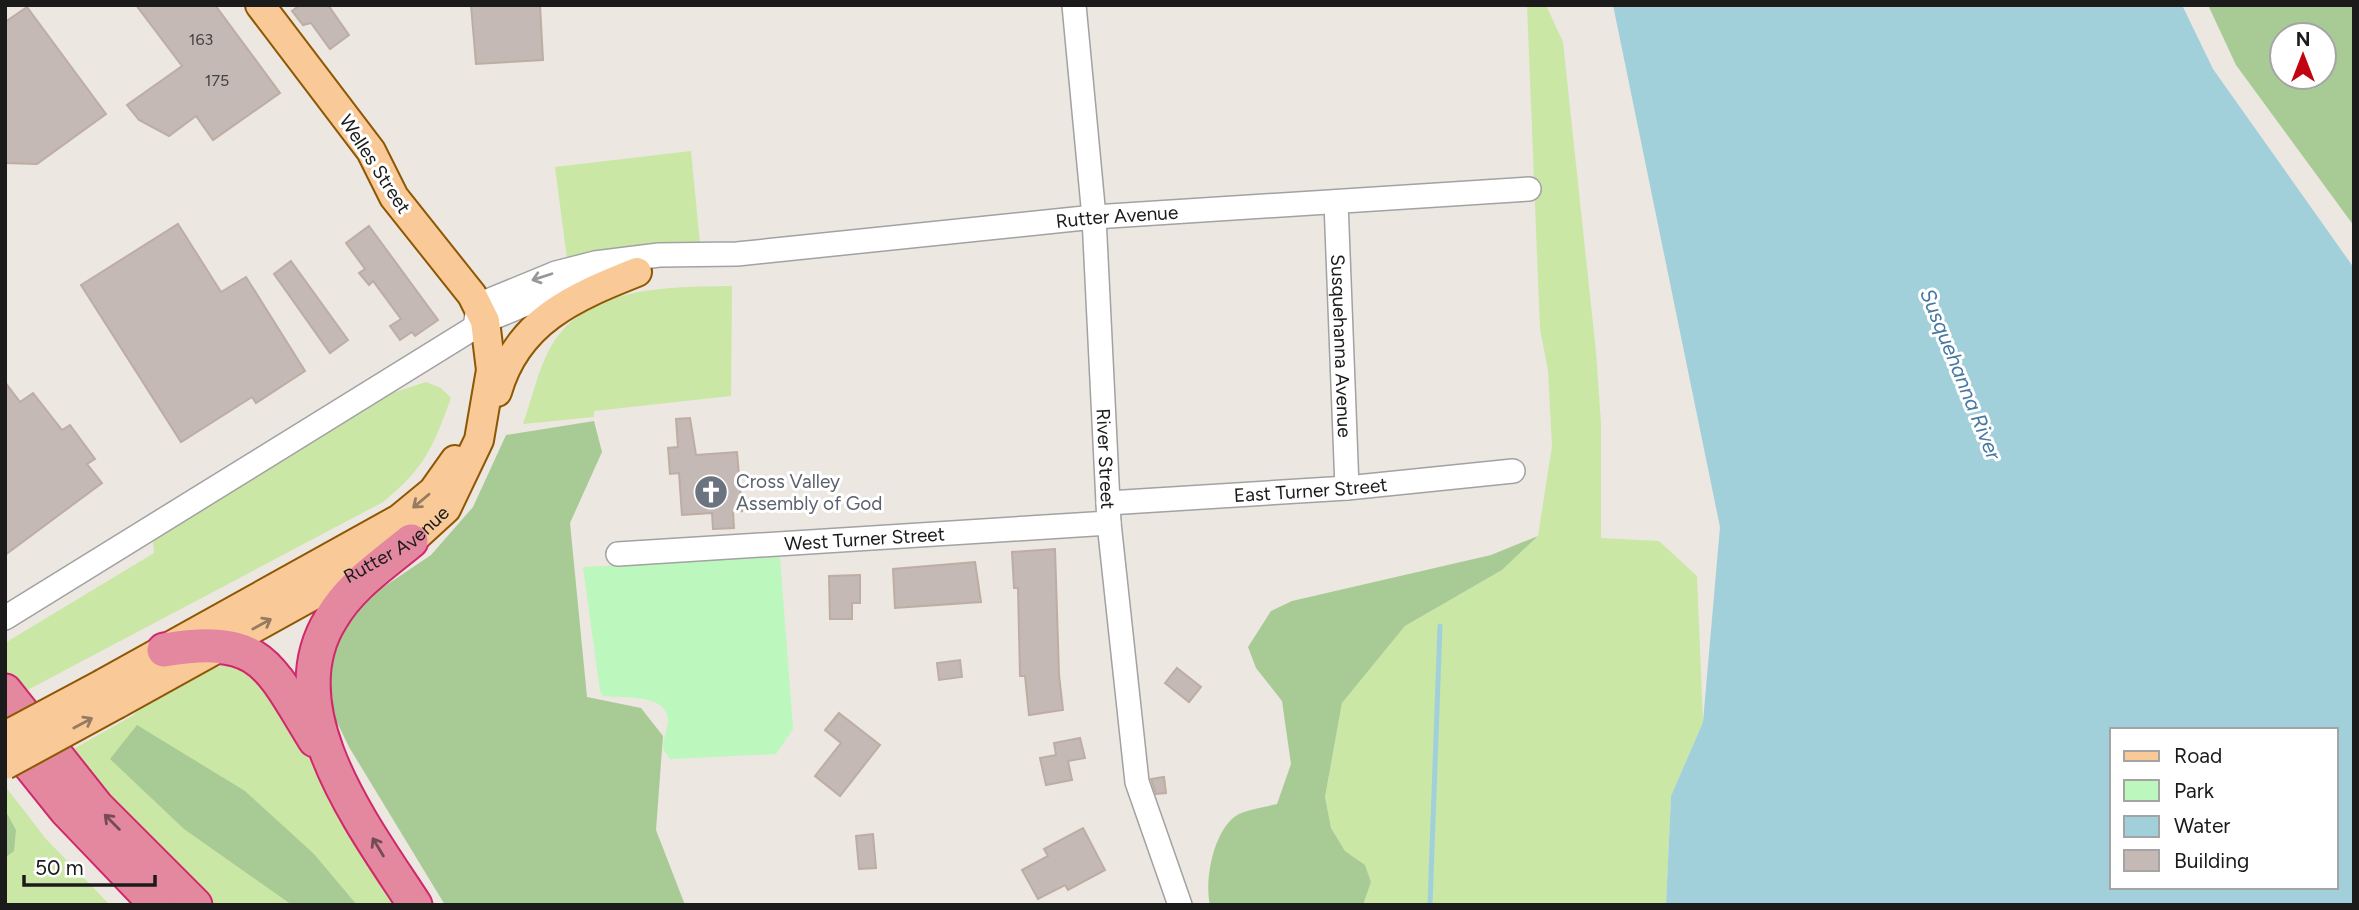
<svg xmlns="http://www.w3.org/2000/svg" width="2359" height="910" viewBox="0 0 2359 910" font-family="Figtree,sans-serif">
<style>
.grass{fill:#cae7a6}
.forest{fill:#a8cb95;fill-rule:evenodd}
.park{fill:#bcf7bd}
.water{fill:#a1d0da;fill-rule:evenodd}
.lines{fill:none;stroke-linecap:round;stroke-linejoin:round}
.stream{stroke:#a1d0da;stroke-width:5}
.building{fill:#c4b9b4;stroke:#bdada3;stroke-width:2}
.minor-casing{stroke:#a2a2a2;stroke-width:26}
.major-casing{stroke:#8e5703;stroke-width:32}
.highway-casing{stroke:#d1276c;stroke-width:37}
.minor{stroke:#fff;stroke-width:23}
.major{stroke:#f9c998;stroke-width:28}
.highway{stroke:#e3889f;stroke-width:33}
.major-bridge-casing{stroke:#8e5703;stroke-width:32;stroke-linecap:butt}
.major-bridge{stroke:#f9c998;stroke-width:28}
.oneway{stroke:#989898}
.oneway2{stroke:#957b60}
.oneway3{stroke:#754c56}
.labels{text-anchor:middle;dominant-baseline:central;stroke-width:6;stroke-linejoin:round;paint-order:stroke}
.number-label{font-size:16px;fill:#454241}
.street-label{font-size:19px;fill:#1b1b1b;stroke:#fff}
.worship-label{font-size:19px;fill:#5b616d;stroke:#fff;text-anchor:start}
.water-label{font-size:21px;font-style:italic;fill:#4779a0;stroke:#fff}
</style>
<rect width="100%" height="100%" fill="#ece7e0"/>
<g class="grass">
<path d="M 1527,5 L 1546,5 L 1563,42 L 1596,352 L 1601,423 L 1601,538 L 1659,541 L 1697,576 L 1703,722 L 1671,796 L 1666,905 L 1363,905 L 1371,882 L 1365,865 L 1345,851 L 1331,828 L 1325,797 L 1342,703 L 1405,626 L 1502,570 L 1538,536 L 1552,446 L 1548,370 L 1540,329 Z"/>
<path d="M 691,151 L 700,244 L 567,259 L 555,167 Z"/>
<path d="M 732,286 L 731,396 L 594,411 L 594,417 L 523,424 C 531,401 537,374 548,352 C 582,285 668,287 732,286 Z"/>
<path d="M 426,382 L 441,388 L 451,398 C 433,447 425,468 383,502 L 20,694 L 5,672 L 5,643 L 154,553 L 153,539 L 386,395 Z"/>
<path d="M 234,663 L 259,679 L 312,749 L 400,905 L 209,905 L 68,752 L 132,716 L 167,687 L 206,670 Z"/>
<path d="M 5,786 L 46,839 L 110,905 L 5,905 Z"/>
</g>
<g class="forest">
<path d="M 2208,5 L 2354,5 L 2354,226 L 2236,65 ZM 2282,35 L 2324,35 L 2324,77 L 2282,77 Z"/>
<path d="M 594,421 L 602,452 L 570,523 L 587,697 L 641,708 L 663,736 L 656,830 L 685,905 L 445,905 L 349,747 L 333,714 L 329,686 L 333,656 L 343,626 L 361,602 L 431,555 L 473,507 L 506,435 Z"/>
<path d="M 1538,536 L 1502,570 L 1405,626 L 1342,703 L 1325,797 L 1331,828 L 1345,851 L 1365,865 L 1371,882 L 1363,905 L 1210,905 C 1204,880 1214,827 1239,814 C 1250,809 1265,807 1277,804 L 1291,764 L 1282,701 L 1256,668 L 1248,647 L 1271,611 L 1292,601 L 1491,555 Z"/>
<path d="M 137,725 L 245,791 L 314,854 L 357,905 L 292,905 L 184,829 L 110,759 Z"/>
<path d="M 5,810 L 16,830 L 14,851 L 5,858 Z"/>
</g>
<path class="park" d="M 780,557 L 793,729 L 776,754 L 670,759 L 663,749 C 663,739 667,731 668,722 C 669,692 622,699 603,696 L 600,691 L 583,567 Z"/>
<path class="water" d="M 1613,5 L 2182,5 L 2213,69 L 2354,268 L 2354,905 L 1666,905 L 1671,796 L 1703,722 L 1720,527 ZM 2112,730 L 2336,730 L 2336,887 L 2112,887 Z"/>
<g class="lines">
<path class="stream" d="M 1430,905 L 1440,626"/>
</g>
<g class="building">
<path d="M 136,5 L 215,5 L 280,93 L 213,140 L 196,116 L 169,136 L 139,120 L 127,105 L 182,66 Z"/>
<path d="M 300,5 L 328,5 L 349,35 L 330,49 L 311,23 L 303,25 L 292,11 Z"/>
<path d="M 471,5 L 540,5 L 543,60 L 476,64 Z"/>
<path d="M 27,7 L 106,114 L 37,164 L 5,163 L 5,22 Z"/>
<path d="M 178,224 L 221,292 L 246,277 L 305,371 L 256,403 L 252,397 L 181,442 L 81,285 Z"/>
<path d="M 369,226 L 438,320 L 415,336 L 412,332 L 400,340 L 390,326 L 401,319 L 373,281 L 369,285 L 359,273 L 365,269 L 346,243 Z"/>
<path d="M 291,261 L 348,340 L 330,353 L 274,274 Z"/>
<path d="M 5,382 L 20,402 L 33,393 L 62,430 L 70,425 L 95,459 L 87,464 L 102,483 L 5,555 Z"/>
<path d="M 690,418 L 696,455 L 737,452 L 742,511 L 733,512 L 734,528 L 713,529 L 712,513 L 682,515 L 679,473 L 670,474 L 668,448 L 678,447 L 676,419 Z"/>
<path d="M 1055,549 L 1059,675 L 1063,710 L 1029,715 L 1025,676 L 1020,676 L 1018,588 L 1014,588 L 1012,552 Z"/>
<path d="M 975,562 L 981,602 L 895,608 L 893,569 Z"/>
<path d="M 860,575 L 860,603 L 852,603 L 852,619 L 830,619 L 829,576 Z"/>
<path d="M 960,660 L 962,677 L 939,680 L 937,663 Z"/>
<path d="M 1177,668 L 1201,687 L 1189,702 L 1165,683 Z"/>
<path d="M 839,713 L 880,745 L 840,796 L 815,776 L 841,743 L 825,730 Z"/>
<path d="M 1080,738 L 1085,758 L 1068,761 L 1072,780 L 1046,785 L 1040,758 L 1056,755 L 1054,743 Z"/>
<path d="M 1164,777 L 1166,793 L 1156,794 L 1151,779 Z"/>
<path d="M 1083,828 L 1105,870 L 1068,890 L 1065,885 L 1038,899 L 1022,870 L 1048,856 L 1044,849 Z"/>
<path d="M 873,834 L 876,868 L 859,869 L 856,836 Z"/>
</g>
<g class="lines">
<g class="minor-casing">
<g id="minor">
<path id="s1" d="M 1074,5 L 1094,217 L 1109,523 L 1137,782 L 1180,905"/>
<path id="s2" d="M 1336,202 L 1347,488"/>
<path id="s3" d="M 476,321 L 478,305 L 556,273 L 595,263 L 659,255 L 737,254 L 1094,217 L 1529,189"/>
<path id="s4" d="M 1108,503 L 1347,488 L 1513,471"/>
<path id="s5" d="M 618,554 L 1109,523"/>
<path d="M 5,618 L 485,321 L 557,291 L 599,278"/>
</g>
</g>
<g class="major-casing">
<g id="major">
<path d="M 497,392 C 517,321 574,297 637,272"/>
<path d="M 104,683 L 399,519 L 433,491 L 455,460"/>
<path id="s6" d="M 117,704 L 411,541 L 446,509 L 479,440 L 491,370 L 485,321 L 472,295 L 394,197 L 371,151 L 260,5"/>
</g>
</g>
<g class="highway-casing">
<g id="highway">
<path d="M 411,541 C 382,565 350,586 331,619 C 274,710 366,829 415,905"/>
<path d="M 164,650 C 262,634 268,664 315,740"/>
<path d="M 5,691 L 97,807 L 195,905"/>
<path d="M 5,734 L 66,810 L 157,905"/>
</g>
</g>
<use href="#minor" class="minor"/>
<use href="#major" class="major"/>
<use href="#highway" class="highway"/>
<g class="major-bridge-casing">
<g id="major-bridge">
<path d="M 5,736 L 104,683"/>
<path d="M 5,765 L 117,704"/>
</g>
</g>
<use href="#major-bridge" class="major-bridge"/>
</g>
<defs><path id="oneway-shaft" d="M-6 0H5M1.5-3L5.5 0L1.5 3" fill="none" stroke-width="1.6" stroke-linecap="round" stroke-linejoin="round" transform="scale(1.75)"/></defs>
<use class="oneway" href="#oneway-shaft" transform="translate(542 277) rotate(162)"/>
<g class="oneway2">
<use href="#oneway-shaft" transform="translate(421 501) rotate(140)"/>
<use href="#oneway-shaft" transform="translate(262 624) rotate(-29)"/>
<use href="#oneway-shaft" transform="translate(83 723) rotate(-28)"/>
</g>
<g class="oneway3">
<use href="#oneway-shaft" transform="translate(112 822) rotate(-135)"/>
<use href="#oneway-shaft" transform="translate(378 847) rotate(-121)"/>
</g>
<defs>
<g id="church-disc" transform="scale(1.75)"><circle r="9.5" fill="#6b7280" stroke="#fff"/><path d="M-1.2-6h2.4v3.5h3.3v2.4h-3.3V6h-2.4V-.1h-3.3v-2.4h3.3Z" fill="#fff"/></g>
</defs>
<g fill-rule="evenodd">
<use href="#church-disc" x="711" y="492"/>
</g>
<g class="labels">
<g class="number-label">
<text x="201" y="39">163</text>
<text x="217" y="80">175</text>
</g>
<g class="street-label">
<text transform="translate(375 164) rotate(57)">Welles Street</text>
<text stroke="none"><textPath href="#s3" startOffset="665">Rutter Avenue</textPath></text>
<text stroke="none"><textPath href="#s2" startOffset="144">Susquehanna Avenue</textPath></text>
<text stroke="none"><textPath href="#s1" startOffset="455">River Street</textPath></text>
<text stroke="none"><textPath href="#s4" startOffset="203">East Turner Street</textPath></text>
<text stroke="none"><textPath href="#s5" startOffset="247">West Turner Street</textPath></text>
<text stroke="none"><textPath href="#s6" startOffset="322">Rutter Avenue</textPath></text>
</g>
<g class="worship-label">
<text x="736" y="481">Cross Valley<tspan x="736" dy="22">Assembly of God</tspan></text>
</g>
<g class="water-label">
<text transform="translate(1961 374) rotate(68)">Susquehanna River</text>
</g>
</g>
<rect width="2359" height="910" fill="none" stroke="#1b1b1b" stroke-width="14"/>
<rect x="2110" y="728" width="228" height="161" fill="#ffffff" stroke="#a4a4a4" stroke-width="2"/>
<rect x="2124" y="751" width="35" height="10" fill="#f9c998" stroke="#a4a4a4" stroke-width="2"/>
<text x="2174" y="763" font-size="21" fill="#1b1b1b">Road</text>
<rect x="2124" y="780" width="35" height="21" fill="#bcf7bd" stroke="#a4a4a4" stroke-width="2"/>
<text x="2174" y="798" font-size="21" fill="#1b1b1b">Park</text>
<rect x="2124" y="816" width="35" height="21" fill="#a1d0da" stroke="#a4a4a4" stroke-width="2"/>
<text x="2174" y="833" font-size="21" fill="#1b1b1b">Water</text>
<rect x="2124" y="850" width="35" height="21" fill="#c4b9b4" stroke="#a4a4a4" stroke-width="2"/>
<text x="2174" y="868" font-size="21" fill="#1b1b1b">Building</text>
<g transform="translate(2303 56)"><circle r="33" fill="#ffffff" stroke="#a4a4a4" stroke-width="2"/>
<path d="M0-5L12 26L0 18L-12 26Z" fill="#c10410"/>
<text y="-10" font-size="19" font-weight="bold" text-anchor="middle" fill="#1b1b1b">N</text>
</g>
<path d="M24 875v10h131v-10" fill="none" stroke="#1b1b1b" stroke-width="3.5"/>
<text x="35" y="875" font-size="21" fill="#1b1b1b" stroke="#ffffff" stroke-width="5" paint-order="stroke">50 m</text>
</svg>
